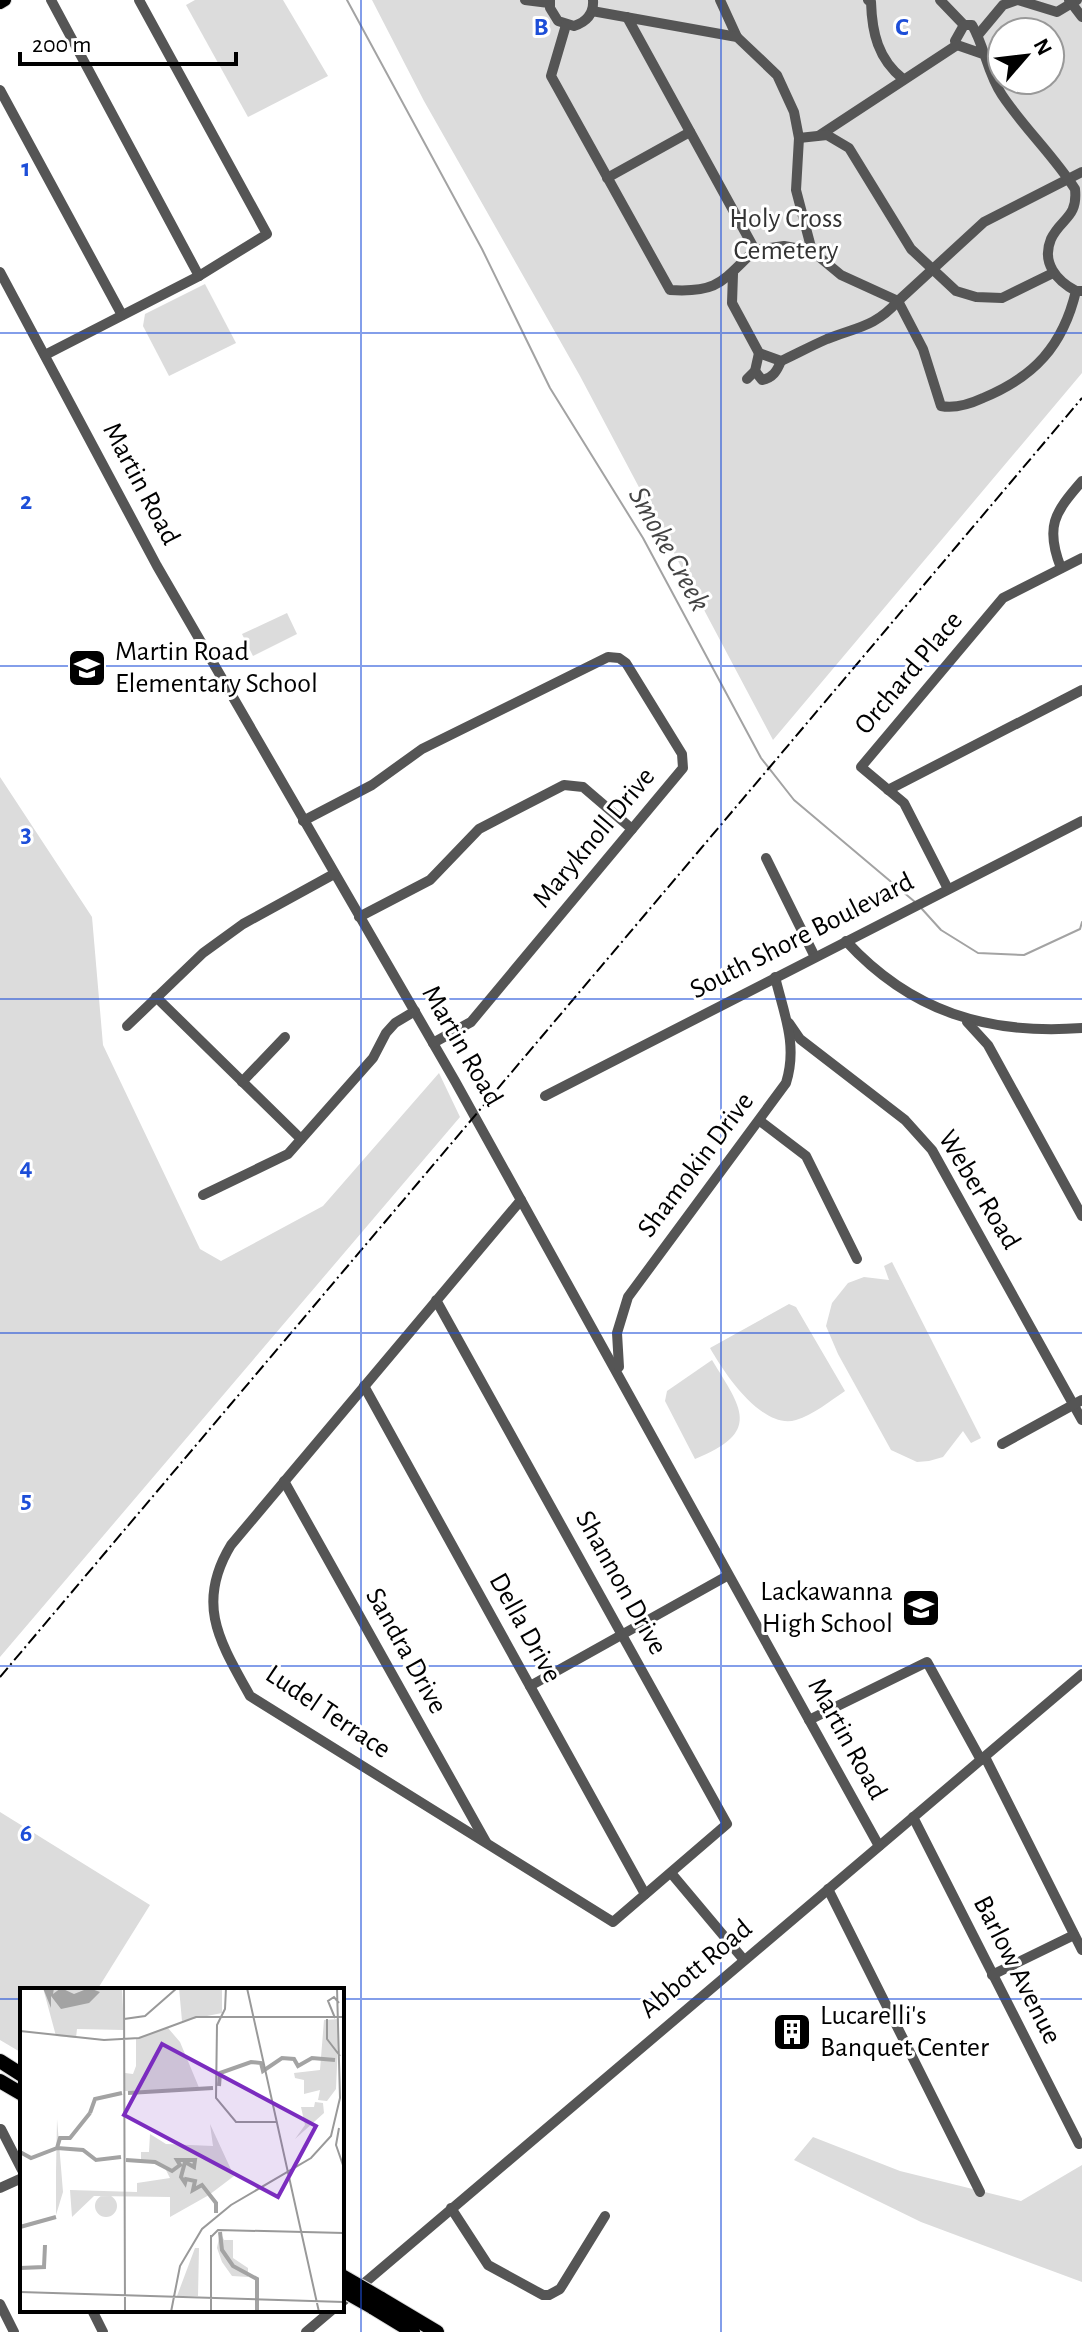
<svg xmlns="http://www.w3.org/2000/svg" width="1082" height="2332" viewBox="0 0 1082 2332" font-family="'Alegreya Sans',sans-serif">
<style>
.green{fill:#dcdcdc;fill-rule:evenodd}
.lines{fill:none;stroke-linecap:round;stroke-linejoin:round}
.stream{stroke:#a3a3a3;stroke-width:2}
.major-casing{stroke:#dbdbdb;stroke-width:14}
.highway-casing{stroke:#dbdbdb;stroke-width:16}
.minor{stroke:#555;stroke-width:10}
.major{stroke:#000;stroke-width:12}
.highway{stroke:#000;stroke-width:14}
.rail{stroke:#000;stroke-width:2;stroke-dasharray:12 4 2 4;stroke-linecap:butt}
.highway-bridge-casing{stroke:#dbdbdb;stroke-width:16;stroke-linecap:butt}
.highway-bridge{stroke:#000;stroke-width:14}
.grid{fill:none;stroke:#1d4ed8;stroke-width:2;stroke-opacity:0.55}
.labels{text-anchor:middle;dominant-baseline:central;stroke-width:6;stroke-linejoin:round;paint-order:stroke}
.park-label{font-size:28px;fill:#333;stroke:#fff}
.street-label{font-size:28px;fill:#000;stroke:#fff}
.poi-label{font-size:28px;fill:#000;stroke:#fff;text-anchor:start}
.water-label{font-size:30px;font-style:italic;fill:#444;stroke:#fff}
.inset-river{fill:none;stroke:#a3a3a3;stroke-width:4}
.inset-road{fill:none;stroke:#999;stroke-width:2}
.view{fill:#7b2cbf;fill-opacity:0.15;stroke:#7b2cbf;stroke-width:4}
.inset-edge{fill:none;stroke:#000;stroke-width:4}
.grid-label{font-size:26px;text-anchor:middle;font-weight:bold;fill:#1d4ed8;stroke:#fff;stroke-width:6;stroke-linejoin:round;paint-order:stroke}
</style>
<rect width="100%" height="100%" fill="#fff"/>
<g class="green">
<path d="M 195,0 L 283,0 L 328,76 L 248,117 L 186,5 Z"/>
<path d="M 372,0 L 1082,0 L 1082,373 L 773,740 L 580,376 L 424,101 ZM 1002,32 L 1050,32 L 1050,80 L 1002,80 Z"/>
<path d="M 205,284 L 236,343 L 169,376 L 143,326 L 145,314 Z"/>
<path d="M 287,613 L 297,634 L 253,656 L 242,634 Z"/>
<path d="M 0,777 L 92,917 L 103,1045 L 200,1249 L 221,1261 L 323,1206 L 439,1073 L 460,1117 L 0,1657 Z"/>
<path d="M 892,1262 L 981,1438 L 971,1443 L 963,1431 L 943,1457 L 929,1461 L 917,1462 L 891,1450 L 838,1354 L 826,1326 L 832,1303 L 848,1283 L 864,1277 L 889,1280 L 884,1266 Z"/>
<path d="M 789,1304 L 796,1307 L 845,1391 C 830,1401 813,1415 796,1420 C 762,1430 724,1373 710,1348 Z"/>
<path d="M 712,1360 C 742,1409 762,1432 695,1459 L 665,1401 L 667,1391 Z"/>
<path d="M 0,1812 L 150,1905 L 97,1990 L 22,1990 L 22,2053 L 0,2040 Z"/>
<path d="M 813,2137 L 900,2171 L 1021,2201 L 1082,2165 L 1082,2282 L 921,2222 L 794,2160 Z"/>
</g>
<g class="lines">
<g class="stream">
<path d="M 347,0 L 482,249 L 550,388 L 643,538 L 761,758 L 794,800 L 915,902"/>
<path d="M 922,909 L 941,930 L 978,953 L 1024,955 L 1080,929 L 1082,922"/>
</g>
<g class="major-casing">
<path id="major" d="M 0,3 L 5,0"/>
</g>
<g class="highway-casing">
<g id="highway">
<path d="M 0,2061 L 22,2075"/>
<path d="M 0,2081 L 22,2094"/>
<path d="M 380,2298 L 437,2332"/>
<path d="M 372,2307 L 413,2332"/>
</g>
</g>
<g class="minor">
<path d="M 51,0 L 199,276"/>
<path d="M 525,0 L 549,3"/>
<path d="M 550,0 L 550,8 L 558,21 L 574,26 C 586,22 594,14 593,0"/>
<path d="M 720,0 L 737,37"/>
<path d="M 868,0 L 871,2 C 872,33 878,59 903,79"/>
<path d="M 940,0 L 964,25"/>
<path d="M 1018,0 L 1057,12 L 1077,0"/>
<path d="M 1069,0 L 1082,17"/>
<path d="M 592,11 L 737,37 L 777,75 L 794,112 L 799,138 L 796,190 L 812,251 L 841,275 L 898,301 L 984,222 L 1082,172"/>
<path d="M 566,25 L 551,76 L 670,290 C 719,293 722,281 755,250 L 627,17"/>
<path d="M 978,35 L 1003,5 L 1017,0"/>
<path d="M 983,54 L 957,45 L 955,41 L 964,25 L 972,25 C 985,47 987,73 1002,95 C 1024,128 1054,156 1075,189 C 1078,218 1061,218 1051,239 C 1041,263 1057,281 1076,291"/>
<path d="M 0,90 L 122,315"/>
<path d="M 820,135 L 957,45"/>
<path d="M 799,138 L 827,135 L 849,148 L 911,249 L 956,291 L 976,297 L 1002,298 L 1053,273"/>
<path d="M 607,178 L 690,132"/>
<path d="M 755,250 L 784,246 L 812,251"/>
<path d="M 0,272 L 157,566 L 455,1081 L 879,1846"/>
<path d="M 733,274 L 732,303 L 759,353 L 781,361 C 796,354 811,346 827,339 C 857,327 875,327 898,301 L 923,349 L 941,406 C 956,409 970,404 983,398 C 1034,377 1063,346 1076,291 L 1082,291"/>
<path d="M 45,355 L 199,276 L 267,234 L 139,0"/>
<path d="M 755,371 L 762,380 C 773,378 777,371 781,361"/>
<path d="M 747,379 L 755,371 L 759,353"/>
<path d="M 1061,568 C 1045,527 1054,513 1082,481"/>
<path d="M 888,790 L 1082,690"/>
<path d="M 303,821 L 372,785 L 422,749 L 608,657 L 619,658 L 626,663 L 682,754 L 683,768 L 471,1022 L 433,1043"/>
<path d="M 766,858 L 815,957"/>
<path d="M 948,889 L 904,803 L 861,767 L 1003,598 L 1082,558"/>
<path d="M 359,917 L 430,880 L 479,829 L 564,785 L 583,787 L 632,829"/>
<path d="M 846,941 C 911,1012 988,1035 1082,1028"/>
<path d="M 156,997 L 301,1139"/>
<path d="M 967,1022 L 988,1045 L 1082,1216"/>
<path d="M 789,1023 L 800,1039 L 905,1120 L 932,1150 L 1082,1420"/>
<path d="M 127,1026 L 203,953 L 243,924 L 334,874"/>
<path d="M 242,1082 L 285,1037"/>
<path d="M 545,1096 L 1082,821"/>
<path d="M 760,1121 L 806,1156 L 857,1259"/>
<path d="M 203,1195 L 288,1154 L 373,1058 L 386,1033 L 395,1023 L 415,1011"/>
<path d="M 436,1300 L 727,1824 L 613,1922 L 250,1696 C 220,1642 195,1604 231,1545 L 521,1200"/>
<path d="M 619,1367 L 617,1333 L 628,1297 L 786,1083 C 798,1045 784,1014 775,977"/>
<path d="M 364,1386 L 645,1894"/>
<path d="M 1002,1444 L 1082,1400"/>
<path d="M 284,1481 L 486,1842"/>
<path d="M 530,1686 L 727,1576"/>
<path d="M 809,1720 L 927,1662 L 981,1760"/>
<path d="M 985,1757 L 1082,1950"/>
<path d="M 913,1817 L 1079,2144"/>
<path d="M 671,1873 L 744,1960"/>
<path d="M 828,1889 L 980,2192"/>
<path d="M 992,1975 L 1074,1935"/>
<path d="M 1,2129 L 22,2170"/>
<path d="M 0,2188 L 22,2178"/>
<path d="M 451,2208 L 488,2265 L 543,2295 L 549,2295 L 560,2289 L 605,2216"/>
<path d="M 342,2302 L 1082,1674"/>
<path d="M 0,2304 L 14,2332"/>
<path d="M 92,2310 L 103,2332"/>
<path d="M 306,2332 L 332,2310"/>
</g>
<use href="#major" class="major"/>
<use href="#highway" class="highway"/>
<path class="rail" d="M 0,1677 L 1082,398"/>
<g class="highway-bridge-casing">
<g id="highway-bridge">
<path d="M 342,2276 L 380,2298"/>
<path d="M 342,2290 L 372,2307"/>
</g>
</g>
<use href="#highway-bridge" class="highway-bridge"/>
</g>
<path class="grid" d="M 361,0 L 361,2332M 721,0 L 721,2332M 0,333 L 1082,333M 0,666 L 1082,666M 0,999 L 1082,999M 0,1333 L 1082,1333M 0,1666 L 1082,1666M 0,1999 L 22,1999M 342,1999 L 1082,1999"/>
<defs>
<g id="school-square" transform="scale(2)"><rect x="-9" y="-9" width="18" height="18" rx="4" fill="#000" stroke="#fff"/><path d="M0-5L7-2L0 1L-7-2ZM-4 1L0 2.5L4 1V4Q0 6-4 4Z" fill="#fff"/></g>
<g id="building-square" transform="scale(2)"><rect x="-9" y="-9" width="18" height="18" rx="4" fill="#000" stroke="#fff"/><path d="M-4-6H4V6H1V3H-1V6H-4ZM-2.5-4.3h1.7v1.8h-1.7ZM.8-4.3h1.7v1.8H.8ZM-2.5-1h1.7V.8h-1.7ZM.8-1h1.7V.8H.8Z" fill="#fff"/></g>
</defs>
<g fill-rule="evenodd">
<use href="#school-square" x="87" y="668"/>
<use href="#school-square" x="921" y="1608"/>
<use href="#building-square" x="792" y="2032"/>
</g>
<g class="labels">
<g class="park-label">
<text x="786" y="219">Holy Cross<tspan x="786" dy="32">Cemetery</tspan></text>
</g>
<g class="street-label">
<text transform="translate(141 484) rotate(62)">Martin Road</text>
<text transform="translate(909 673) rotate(-50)">Orchard Place</text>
<text transform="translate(594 838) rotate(-50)">Maryknoll Drive</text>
<text transform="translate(802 936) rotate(-27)">South Shore Boulevard</text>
<text transform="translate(462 1046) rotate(60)">Martin Road</text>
<text transform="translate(696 1165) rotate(-53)">Shamokin Drive</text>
<text transform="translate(979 1190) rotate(59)">Weber Road</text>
<text transform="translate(621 1583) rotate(61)">Shannon Drive</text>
<text transform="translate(525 1628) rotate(61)">Della Drive</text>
<text transform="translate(406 1651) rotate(61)">Sandra Drive</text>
<text transform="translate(328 1712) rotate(34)">Ludel Terrace</text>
<text transform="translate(847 1739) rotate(61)">Martin Road</text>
<text transform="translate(696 1969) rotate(-40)">Abbott Road</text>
<text transform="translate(1017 1970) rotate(63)">Barlow Avenue</text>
</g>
<g class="poi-label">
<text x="115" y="652">Martin Road<tspan x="115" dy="32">Elementary School</tspan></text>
<text x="893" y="1592" text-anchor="end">Lackawanna<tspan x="893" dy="32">High School</tspan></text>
<text x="820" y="2016">Lucarelli's<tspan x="820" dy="32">Banquet Center</tspan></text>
</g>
<g class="water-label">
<text transform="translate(669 549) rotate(61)">Smoke Creek</text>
</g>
</g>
<g transform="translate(20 1988)">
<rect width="324" height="324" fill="#fff"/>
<path d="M 23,0 L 102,0 L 104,42 L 57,41 L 56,50 L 36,48 ZM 159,0 L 202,0 L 202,25 L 162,33 ZM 319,31 L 316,101 L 307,113 L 298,112 L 300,102 L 284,106 L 284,92 L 275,90 L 274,85 L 300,82 L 304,32 ZM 148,40 L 160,54 L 180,102 L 105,103 L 105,85 L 113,86 L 116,78 L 116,51 ZM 295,114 L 303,115 L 304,125 L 275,151 L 285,137 L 281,119 L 294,119 ZM 37,131 L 43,204 L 36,227 L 36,184 ZM 190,136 L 214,188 L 189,207 L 150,229 L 150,209 L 74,208 L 52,229 L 50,202 L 117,204 L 117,195 L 150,190 L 144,178 L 121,173 L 121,164 L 129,164 L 130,146 L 146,156 L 193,158 ZM75 218a11 11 0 1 1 22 0a11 11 0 1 1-22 0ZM 200,244 L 204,252 L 213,252 L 213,270 L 228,280 L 228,289 L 212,288 L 202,274 L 197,260 ZM 175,260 L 179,260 L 178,308 L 157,308 Z" fill="#dcdcdc"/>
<path d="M 23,0 L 34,0 L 33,6 L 41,0 L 54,6 L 69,0 L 80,4 L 69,15 L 41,21 L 31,8 L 31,20 Z" fill="#a3a3a3"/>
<path class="inset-river" d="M 199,98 L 200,85 L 231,74 L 241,75 L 243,83 L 262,70 L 274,71 L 278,78 L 292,70 L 315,72M 108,105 L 193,100M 70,125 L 75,111 L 102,105M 37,160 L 63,162 L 76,172 L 101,169M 0,164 L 11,170 L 37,160 L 40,150 L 50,150 L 70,125M 106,172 L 135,174 L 152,183 L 160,177 L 157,172 L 175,172 L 174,179 L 165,174 L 161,189 L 165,195 L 166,191 L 175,193 L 173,202 L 182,197 L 196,215 L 196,225M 0,239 L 36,229M 200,244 L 202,262 L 213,278 L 237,291 L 237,324M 0,280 L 24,279 L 25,257"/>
<path class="inset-road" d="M 104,0 L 105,324M 206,0 L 205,21 L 197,37 L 196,110 L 216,134 L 257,134M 227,0 L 299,324M 315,30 L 308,13 L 314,9 L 319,15M 104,31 L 125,28 L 157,0M 307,31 L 307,51 L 320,68M 149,39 L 176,29 L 324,29M 0,43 L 84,52 L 119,50 L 149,39M 319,140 L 316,157 L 324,180M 191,249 L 198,242 L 324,245M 0,304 L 324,314M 151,324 L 160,278 L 182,241 L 211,217 L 291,170 L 311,148 L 320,110 L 317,0M 191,324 L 191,247"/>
<path class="view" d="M 142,56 L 296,138 L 258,209 L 104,127 Z"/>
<rect width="324" height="324" class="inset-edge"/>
</g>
<g class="grid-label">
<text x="541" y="35">B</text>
<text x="902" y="35">C</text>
<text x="26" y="176">1</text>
<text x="26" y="509">2</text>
<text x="26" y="842">3</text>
<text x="26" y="1175">4</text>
<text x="26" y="1508">5</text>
<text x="26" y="1841">6</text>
</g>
<g transform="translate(1026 56) rotate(62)"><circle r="38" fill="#ffffff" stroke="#999999" stroke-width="2"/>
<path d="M0-6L14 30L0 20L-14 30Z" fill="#000000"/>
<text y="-12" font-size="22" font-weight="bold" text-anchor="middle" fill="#000000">N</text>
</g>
<path d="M20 52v12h216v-12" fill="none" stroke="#000000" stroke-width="4"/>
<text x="32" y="52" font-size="24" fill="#000000" stroke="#ffffff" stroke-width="6" paint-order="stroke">200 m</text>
</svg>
